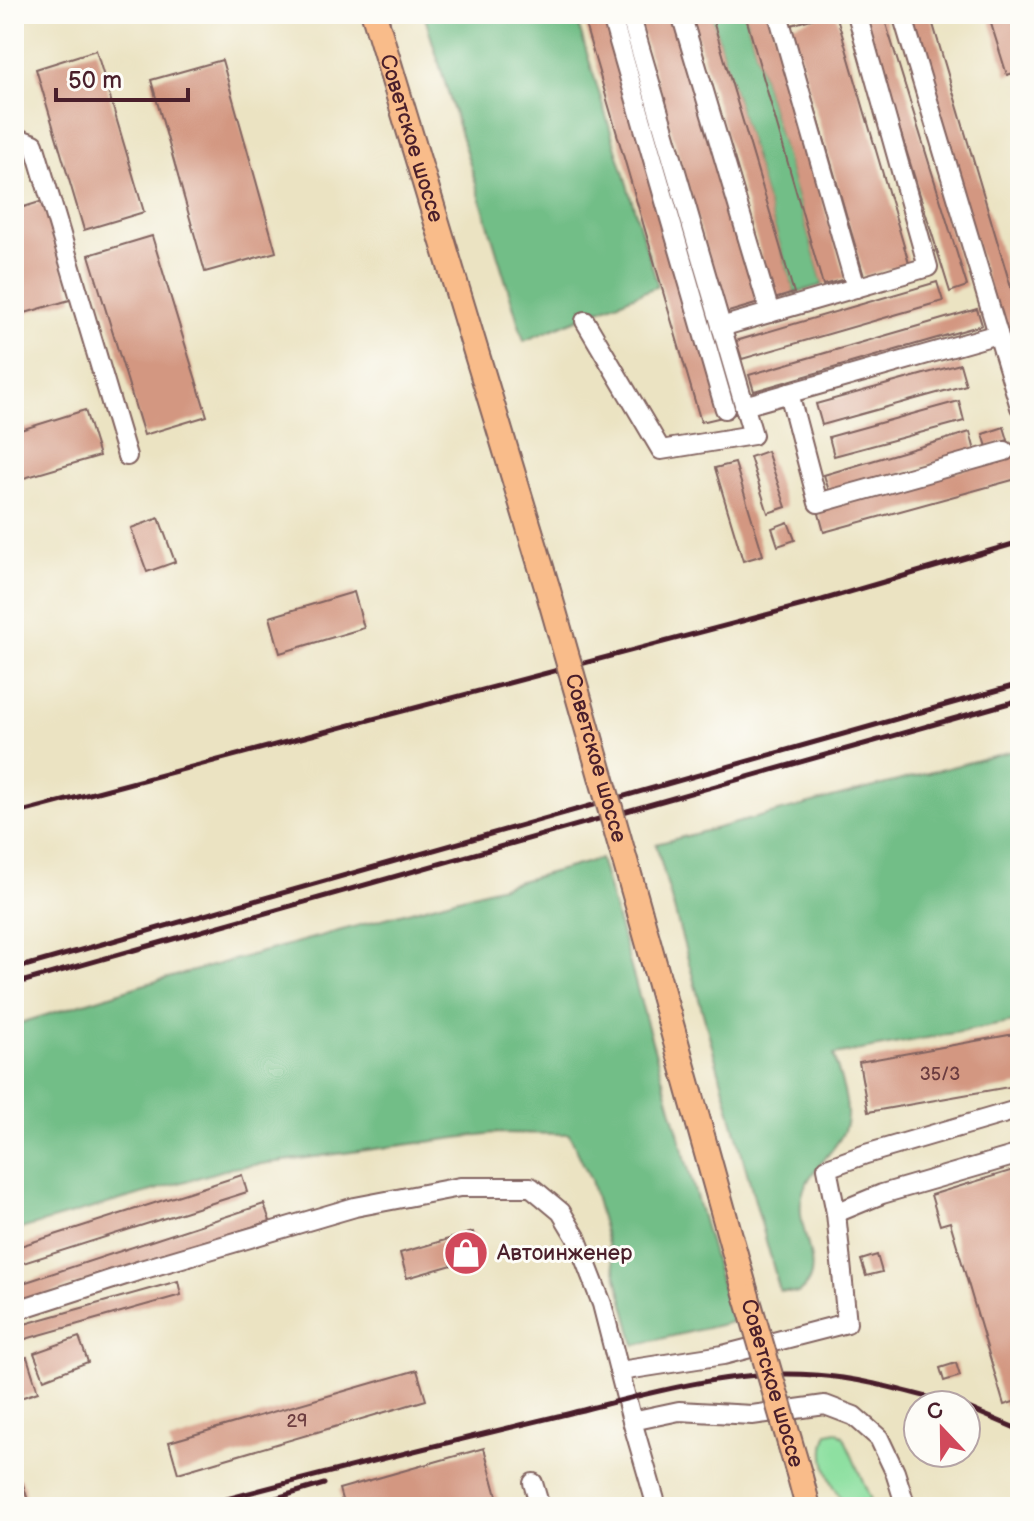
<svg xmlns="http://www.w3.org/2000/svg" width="1034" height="1521" viewBox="0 0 1034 1521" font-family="'Balsamiq Sans',sans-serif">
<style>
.green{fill:#8ee0a1;stroke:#6c8066;stroke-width:2}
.forest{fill:#72be87;stroke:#5e6e59;stroke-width:2}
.building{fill:#d39781}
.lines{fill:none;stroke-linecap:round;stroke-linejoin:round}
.minor-casing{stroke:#826460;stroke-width:22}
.major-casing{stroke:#826460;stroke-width:28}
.minor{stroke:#fff;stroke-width:18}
.major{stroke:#f9bc8a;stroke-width:24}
.rail{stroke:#4a1f2b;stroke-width:5}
.major-bridge-casing{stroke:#826460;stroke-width:28;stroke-linecap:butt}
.major-bridge{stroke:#f9bc8a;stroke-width:24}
.labels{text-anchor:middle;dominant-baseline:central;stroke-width:6;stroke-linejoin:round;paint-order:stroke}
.number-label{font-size:18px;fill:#6c3d40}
.street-label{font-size:22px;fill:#4a1f2b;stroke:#fdfcf7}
.poi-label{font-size:22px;fill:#4a1f2b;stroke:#fdfcf7;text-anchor:start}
</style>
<rect width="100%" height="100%" fill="#fdfcf7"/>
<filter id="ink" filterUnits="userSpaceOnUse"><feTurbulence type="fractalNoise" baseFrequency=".0125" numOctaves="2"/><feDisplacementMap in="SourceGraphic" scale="16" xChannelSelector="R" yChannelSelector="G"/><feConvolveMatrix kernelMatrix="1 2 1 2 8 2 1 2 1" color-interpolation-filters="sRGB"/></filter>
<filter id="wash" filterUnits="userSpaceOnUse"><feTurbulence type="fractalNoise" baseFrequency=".006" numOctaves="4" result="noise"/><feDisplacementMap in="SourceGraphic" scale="32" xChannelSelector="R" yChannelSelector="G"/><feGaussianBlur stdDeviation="1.8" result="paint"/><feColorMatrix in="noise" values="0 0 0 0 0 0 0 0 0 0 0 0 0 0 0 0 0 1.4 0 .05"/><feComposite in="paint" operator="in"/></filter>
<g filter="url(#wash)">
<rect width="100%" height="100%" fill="#ebe3c2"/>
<path class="green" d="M 837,1431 L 844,1437 L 874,1507 L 847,1507 C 832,1486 816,1459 828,1433 Z"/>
<g class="forest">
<path d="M 424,14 L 575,14 L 658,286 L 524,341 Z"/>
<path d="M 711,14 L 745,14 L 823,285 L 794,293 Z"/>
<path d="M 1020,749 L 1020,1021 L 834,1055 C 838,1074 848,1097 847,1116 C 846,1150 804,1167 801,1202 C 797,1235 829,1271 798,1293 L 780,1291 L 656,844 Z"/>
<path d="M 600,859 L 732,1322 L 635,1345 L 591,1180 L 569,1134 L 494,1133 L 231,1168 L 14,1231 L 14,1025 L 139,986 Z"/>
</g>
<g id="blocks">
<g class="building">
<path d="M 582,14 L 619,14 L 735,414 L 701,422 Z"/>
<path d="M 637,14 L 674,14 L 759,303 L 725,313 Z"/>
<path d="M 691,14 L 711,14 L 794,293 L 774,299 Z"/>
<path d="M 745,14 L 769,14 L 845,279 L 823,285 Z"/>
<path d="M 828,14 L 836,14 L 909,263 L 864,276 L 791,25 Z"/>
<path d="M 864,14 L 883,14 L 967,286 L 950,292 Z"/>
<path d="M 907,14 L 930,14 L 1020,318 L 1020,341 L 1006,345 Z"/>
<path d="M 988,14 L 1020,14 L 1020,71 L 1007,75 Z"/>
<path d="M 96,50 L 144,212 L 84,230 L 36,69 Z"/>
<path d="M 222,60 L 276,252 L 205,272 L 151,80 Z"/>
<path d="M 43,201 L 73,299 L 25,313 L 14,276 L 14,210 Z"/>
<path d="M 152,236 L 207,416 L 144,435 L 89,255 Z"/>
<path d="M 937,282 L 943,301 L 742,359 L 736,341 Z"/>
<path d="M 977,309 L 982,325 L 754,391 L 749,375 Z"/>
<path d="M 960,364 L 966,385 L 822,425 L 816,404 Z"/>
<path d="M 959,401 L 964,421 L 834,456 L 829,437 Z"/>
<path d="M 85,410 L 99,456 L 14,481 L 14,432 Z"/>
<path d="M 1004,427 L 1008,440 L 987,447 L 983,434 Z"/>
<path d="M 970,432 L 975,451 L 830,494 L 824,475 Z"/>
<path d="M 767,451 L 786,507 L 768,513 L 750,457 Z"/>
<path d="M 1020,454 L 1020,478 L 824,532 L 818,510 Z"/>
<path d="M 735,463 L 763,555 L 743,561 L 715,468 Z"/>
<path d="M 159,518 L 175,562 L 147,572 L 131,528 Z"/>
<path d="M 788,522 L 795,540 L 778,546 L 772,528 Z"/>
<path d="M 354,592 L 364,628 L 280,653 L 270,617 Z"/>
<path d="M 1020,1033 L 1020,1085 L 868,1112 L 859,1062 Z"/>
<path d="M 1020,1168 L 1020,1400 L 1004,1405 L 950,1222 L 940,1225 L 931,1195 Z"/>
<path d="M 242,1175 L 247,1192 L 14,1266 L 14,1248 Z"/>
<path d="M 264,1204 L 270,1221 L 14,1305 L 14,1286 Z"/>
<path d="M 473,1232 L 480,1257 L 407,1278 L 400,1253 Z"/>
<path d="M 877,1255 L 882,1272 L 866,1276 L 861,1260 Z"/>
<path d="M 178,1281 L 181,1295 L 15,1342 L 14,1327 Z"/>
<path d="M 79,1337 L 88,1362 L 44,1379 L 34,1353 Z"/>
<path d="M 27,1357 L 38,1392 L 14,1400 L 14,1361 Z"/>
<path d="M 956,1363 L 960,1376 L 944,1381 L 940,1368 Z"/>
<path d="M 417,1370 L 426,1400 L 178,1473 L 169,1442 Z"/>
<path d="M 484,1448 L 500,1507 L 344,1507 L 339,1489 Z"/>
<path d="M 21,1478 L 30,1507 L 14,1507 L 14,1480 Z"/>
</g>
</g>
</g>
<g filter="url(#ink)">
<use href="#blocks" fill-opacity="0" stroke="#826460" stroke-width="2"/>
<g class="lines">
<g class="minor-casing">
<g id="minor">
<path d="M 611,14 L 725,409"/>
<path d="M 681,14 L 770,313"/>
<path d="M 778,14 L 856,288"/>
<path d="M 902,14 L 1020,407"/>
<path d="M 14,137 L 34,144 L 127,456"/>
<path d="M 585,321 L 661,450 L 753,435 L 630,14"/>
<path d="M 721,327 L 928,267 L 857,14"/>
<path d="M 789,393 L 818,503 L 1005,451"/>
<path d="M 744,406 L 998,334"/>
<path d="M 836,1213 L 882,1194 L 1020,1154"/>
<path d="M 14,1311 L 141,1270 L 355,1207 L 460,1187 L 531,1187 L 561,1212 L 576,1237 L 602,1304 L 632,1421 L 679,1411 L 752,1415 L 825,1405 L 854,1416 L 879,1438 L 895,1472 L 906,1507"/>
<path d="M 620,1371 L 723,1355 L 847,1323 L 836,1213 L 827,1168 L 866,1154 L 1020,1109"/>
<path d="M 632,1421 L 657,1507"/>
<path d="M 533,1483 L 540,1507"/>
</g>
</g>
<g class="major-casing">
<g id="major">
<path id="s1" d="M 374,14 L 547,587"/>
<path d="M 640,913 L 747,1297"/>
<path d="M 800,1477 L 808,1507"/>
</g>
</g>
<use href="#minor" class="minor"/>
<use href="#major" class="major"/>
<g class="rail">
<path d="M 14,59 L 20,21"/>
<path d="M 14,814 L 822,600 L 1020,542"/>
<path d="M 14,969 L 1020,684"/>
<path d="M 14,984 L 1020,700"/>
<path d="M 966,1407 L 1020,1430"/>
<path d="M 197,1507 C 317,1474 437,1445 558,1416 C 642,1396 727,1368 815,1375 C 863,1378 911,1393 958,1405"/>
<path d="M 246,1507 L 324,1484"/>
</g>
<g class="major-bridge-casing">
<g id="major-bridge">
<path id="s2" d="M 547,587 L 640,913"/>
<path id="s3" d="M 747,1297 L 800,1477"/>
</g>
</g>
<use href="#major-bridge" class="major-bridge"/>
</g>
</g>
<defs>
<g id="shop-disc" transform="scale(2.3)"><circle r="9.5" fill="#d1495b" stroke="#fdfcf7"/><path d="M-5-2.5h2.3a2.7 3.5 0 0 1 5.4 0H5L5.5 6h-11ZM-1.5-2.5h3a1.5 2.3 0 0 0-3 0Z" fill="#fff"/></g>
</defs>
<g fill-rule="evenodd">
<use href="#shop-disc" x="466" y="1253"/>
</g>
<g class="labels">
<g class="number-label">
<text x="940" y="1074">35/3</text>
<text x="297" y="1421">29</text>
</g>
<g class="street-label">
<text stroke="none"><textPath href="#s1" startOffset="130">Советское шоссе</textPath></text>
<text stroke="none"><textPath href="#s2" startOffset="178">Советское шоссе</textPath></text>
<text stroke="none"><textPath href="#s3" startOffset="90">Советское шоссе</textPath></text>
</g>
<g class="poi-label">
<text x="497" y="1253">Автоинженер</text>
</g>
</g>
<rect width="1034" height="1521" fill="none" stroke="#fdfcf7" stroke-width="48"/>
<g transform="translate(942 1429) rotate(338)"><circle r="38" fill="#fdfcf7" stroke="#b5a4a5" stroke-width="2"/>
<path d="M0-6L14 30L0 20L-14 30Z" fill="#d1495b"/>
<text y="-12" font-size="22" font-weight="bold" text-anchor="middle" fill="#4a1f2b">С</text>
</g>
<path d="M56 88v12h132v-12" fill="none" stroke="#4a1f2b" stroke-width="4"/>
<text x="68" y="88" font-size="24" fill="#4a1f2b" stroke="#fdfcf7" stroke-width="6" paint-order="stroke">50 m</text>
</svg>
